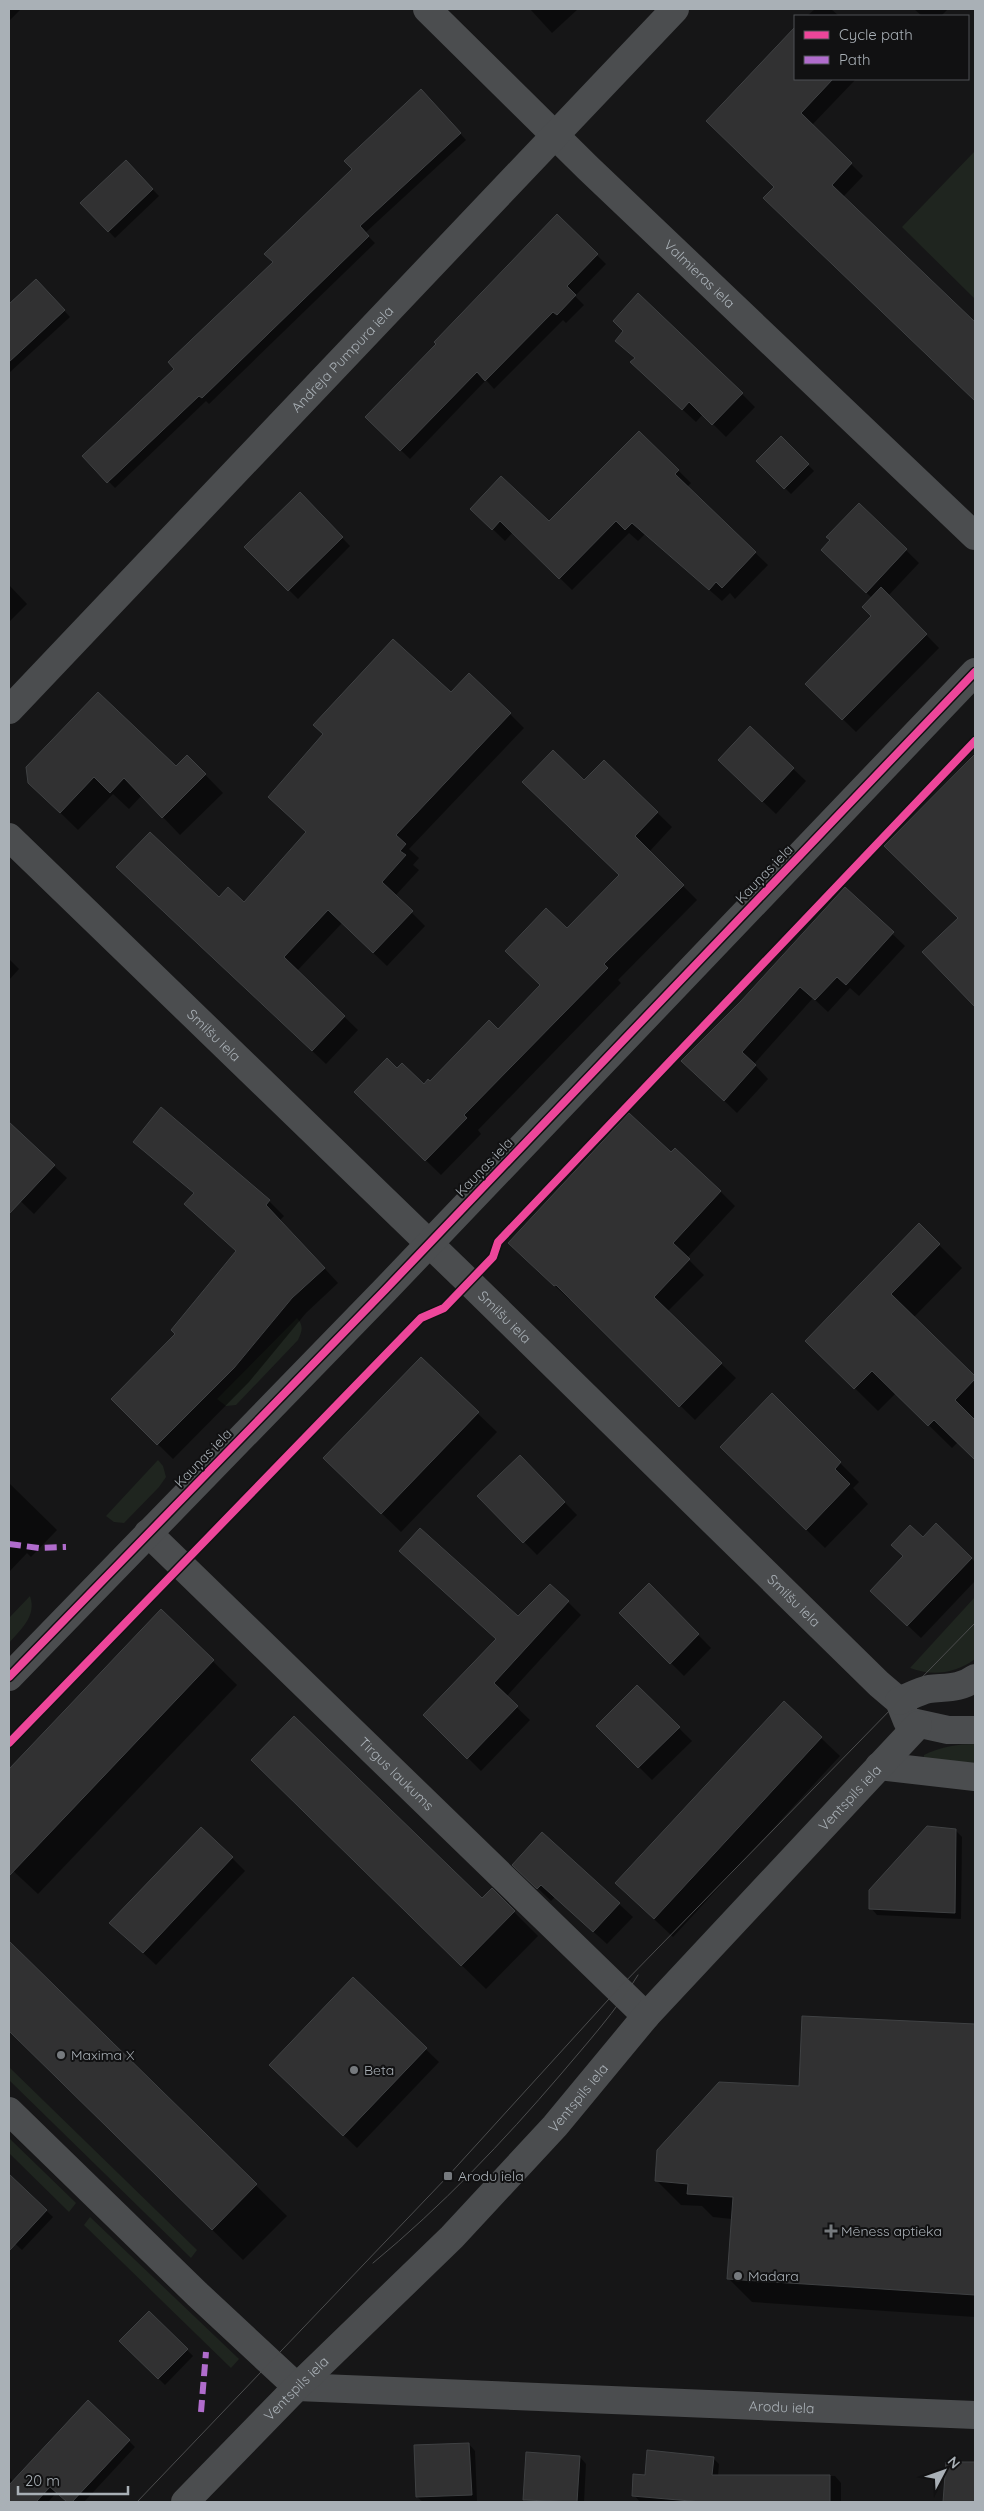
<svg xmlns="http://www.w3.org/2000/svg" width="984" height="2511" viewBox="0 0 984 2511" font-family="Quicksand,sans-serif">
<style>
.green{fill:#1f251f}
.shadow{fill:#0007}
.building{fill:#313132;stroke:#3f4143}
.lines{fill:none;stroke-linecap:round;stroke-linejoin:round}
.minor{stroke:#4b4d4f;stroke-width:28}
.tram{stroke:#4c4d4e;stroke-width:1}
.quiet{stroke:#b06ccc;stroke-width:6;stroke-dasharray:12 6;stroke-linecap:butt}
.cycleway-casing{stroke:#111112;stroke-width:11}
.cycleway{stroke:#ed469a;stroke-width:8}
.poi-dot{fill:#767a7e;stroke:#111112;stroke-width:2}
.labels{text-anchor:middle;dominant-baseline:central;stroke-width:4;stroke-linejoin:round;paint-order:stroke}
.street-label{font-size:14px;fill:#a9b0b6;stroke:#111112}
.poi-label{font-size:14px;fill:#a9b0b6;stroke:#111112;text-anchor:start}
</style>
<rect width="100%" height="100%" fill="#161617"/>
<g class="green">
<path d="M 975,151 L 975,299 L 902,227 Z"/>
<path d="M 297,1318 C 304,1326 302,1331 298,1340 L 236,1405 L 226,1406 L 217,1399 Z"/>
<path d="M 158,1460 L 163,1466 L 166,1477 L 159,1487 L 124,1523 L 114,1522 L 106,1516 Z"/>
<path d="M 30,1596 C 37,1616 21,1629 9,1643 L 9,1618 Z"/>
<path d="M 975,1597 L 975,1659 C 956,1673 933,1677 910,1668 Z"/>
<path d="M 975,1744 L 975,1765 L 924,1758 L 924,1755 C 939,1747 959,1744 975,1744 Z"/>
<path d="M 9,2067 L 197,2250 L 191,2258 L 9,2080 Z"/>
<path d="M 9,2138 L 76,2203 L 69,2212 L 9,2153 Z"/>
<path d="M 90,2217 L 239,2359 L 231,2368 L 84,2225 Z"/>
</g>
<g class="shadow">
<path d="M 9,9 L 21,9 L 9,21 Z"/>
<path d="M 530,9 L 578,9 L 552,33 Z"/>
<path d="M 815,9 L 831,9 L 839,16 L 807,16 Z"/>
<path d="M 914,9 L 948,9 L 941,16 L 922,16 Z"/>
<path d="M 795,29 L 795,79 L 856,79 L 812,125 L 863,176 L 843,197 L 975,323 L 975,400 L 777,210 L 775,187 L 707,121 Z"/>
<path d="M 427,97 L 466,140 L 365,233 L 375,243 L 209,404 L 206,401 L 115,488 L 84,456 L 176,369 Z"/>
<path d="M 126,162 L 159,196 L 115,238 L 82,203 Z"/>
<path d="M 557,216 L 606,264 L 575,296 L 584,305 L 566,323 L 563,320 L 494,389 L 486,380 L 410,459 L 367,417 Z"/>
<path d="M 36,281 L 70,317 L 9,373 L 9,306 Z"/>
<path d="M 617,341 L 742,394 L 755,407 L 726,437 L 703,414 L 696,422 L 645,375 L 635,359 Z"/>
<path d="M 639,432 L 691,483 L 687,487 L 768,565 L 735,599 L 730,593 L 722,601 L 645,534 L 638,541 L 629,533 L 572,590 L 513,532 L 505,541 L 472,509 L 550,523 Z"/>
<path d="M 781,438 L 814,471 L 791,494 L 758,461 Z"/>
<path d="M 300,494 L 350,546 L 298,599 L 246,547 Z"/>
<path d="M 859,504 L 919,563 L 888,596 L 939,648 L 856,732 L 807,684 L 873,617 L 872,598 L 835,563 Z"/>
<path d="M 9,585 L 27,604 L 9,622 Z"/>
<path d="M 451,694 L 510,714 L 524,728 L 409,849 L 419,858 L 413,865 L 419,870 L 395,896 L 425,926 L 387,966 L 342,923 L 297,971 L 358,1030 L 326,1064 L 132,881 L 244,904 Z"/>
<path d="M 750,728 L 806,781 L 776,814 L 733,773 Z"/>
<path d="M 975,753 L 975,979 L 962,992 L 960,918 L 886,846 Z"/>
<path d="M 187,756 L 223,793 L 180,835 L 142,795 L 129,809 L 113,794 L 78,830 L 29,782 L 176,767 Z"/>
<path d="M 604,761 L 672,827 L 649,852 L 697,900 L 618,980 L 621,983 L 478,1130 L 481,1134 L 441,1175 L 370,1106 L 397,1070 L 424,1085 L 430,1083 L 498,1031 L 541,985 L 567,930 L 620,876 L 584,782 Z"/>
<path d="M 845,889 L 905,946 L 859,996 L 850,988 L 828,1012 L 813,998 L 754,1064 L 768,1079 L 737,1113 L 695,1073 L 742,1002 Z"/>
<path d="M 9,959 L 19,969 L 9,980 Z"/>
<path d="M 162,1109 L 269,1201 L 284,1216 L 280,1220 L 338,1283 L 306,1313 L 249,1382 L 173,1459 L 112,1399 L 176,1335 L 237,1252 L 186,1204 L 195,1194 L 134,1142 Z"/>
<path d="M 9,1124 L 67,1178 L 34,1214 L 9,1190 Z"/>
<path d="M 672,1154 L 720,1191 L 735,1206 L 687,1258 L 704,1275 L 667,1312 L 736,1378 L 695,1420 L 571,1299 L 570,1300 L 524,1257 Z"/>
<path d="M 919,1225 L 962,1268 L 914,1317 L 975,1378 L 975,1459 L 958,1442 L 952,1448 L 896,1393 L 878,1411 L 807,1341 Z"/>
<path d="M 421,1359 L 497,1432 L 401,1532 L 344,1477 Z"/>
<path d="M 833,1456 L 859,1482 L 853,1488 L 868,1504 L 825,1548 L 740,1465 Z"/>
<path d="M 520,1457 L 577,1515 L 537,1555 L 479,1496 Z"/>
<path d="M 9,1483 L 57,1530 L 31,1557 L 27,1553 L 9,1572 Z"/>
<path d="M 936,1524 L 975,1562 L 975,1581 L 921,1638 L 885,1604 L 923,1538 Z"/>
<path d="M 649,1585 L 711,1648 L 684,1676 L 621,1613 Z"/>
<path d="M 568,1602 L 581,1615 L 506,1697 L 530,1720 L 481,1771 L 425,1715 L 519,1618 Z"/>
<path d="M 161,1610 L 237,1685 L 38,1894 L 9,1867 L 9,1770 Z"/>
<path d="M 637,1687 L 692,1741 L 652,1780 L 598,1726 Z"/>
<path d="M 821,1738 L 840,1756 L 673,1937 L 636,1902 Z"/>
<path d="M 276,1784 L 482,1900 L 492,1890 L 538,1936 L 486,1989 Z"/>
<path d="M 955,1830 L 962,1837 L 961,1919 L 877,1915 L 871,1908 Z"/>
<path d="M 542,1833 L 633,1917 L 607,1944 L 555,1897 L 551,1901 L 514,1865 Z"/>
<path d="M 232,1858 L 245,1871 L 156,1965 L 124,1935 Z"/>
<path d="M 9,1943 L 287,2216 L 243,2260 L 9,2030 Z"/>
<path d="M 353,1979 L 439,2062 L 357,2148 L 284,2078 Z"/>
<path d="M 803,2017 L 975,2025 L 975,2317 L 752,2302 L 728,2278 L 732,2219 L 713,2217 L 702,2206 L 681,2205 L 657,2181 L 800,2087 Z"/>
<path d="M 9,2175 L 53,2217 L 22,2250 L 9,2238 Z"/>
<path d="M 149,2312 L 193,2356 L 165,2385 L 121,2341 Z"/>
<path d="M 129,2441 L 135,2447 L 84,2502 L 68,2502 L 57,2492 L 48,2502 L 9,2502 L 9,2477 L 14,2482 Z"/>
<path d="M 469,2444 L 475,2451 L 477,2501 L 423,2502 L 417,2497 Z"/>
<path d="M 580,2457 L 586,2464 L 584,2502 L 527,2502 L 525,2500 Z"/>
<path d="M 713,2458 L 719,2464 L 718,2476 L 835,2476 L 841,2483 L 841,2502 L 640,2502 L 634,2495 L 646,2476 Z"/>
<path d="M 947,2464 L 975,2464 L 975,2502 L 945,2502 Z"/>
</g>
<g class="building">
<path d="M 795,27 L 795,79 L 833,79 L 801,113 L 852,163 L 832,185 L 975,322 L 975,401 L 763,198 L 774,187 L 706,121 Z"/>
<path d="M 421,89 L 461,133 L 360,226 L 369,236 L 202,398 L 199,396 L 107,483 L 82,456 L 174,369 L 168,362 L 273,262 L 264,254 L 352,169 L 344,161 Z"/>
<path d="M 126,160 L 153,189 L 108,232 L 80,203 Z"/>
<path d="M 557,214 L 598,254 L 567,286 L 576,295 L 557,315 L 553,312 L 485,381 L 477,372 L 400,451 L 365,417 L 436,344 L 434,342 Z"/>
<path d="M 36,279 L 65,310 L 9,362 L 9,304 Z"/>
<path d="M 638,293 L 743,393 L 712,425 L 689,402 L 682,410 L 630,362 L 635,358 L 615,341 L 623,331 L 613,321 Z"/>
<path d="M 639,431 L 679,470 L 675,474 L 756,552 L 722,588 L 716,582 L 709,590 L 632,523 L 625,530 L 616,521 L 559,579 L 500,521 L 492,530 L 470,509 L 501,476 L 549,521 Z"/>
<path d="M 781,436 L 809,464 L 784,489 L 756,461 Z"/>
<path d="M 300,492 L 343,537 L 288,591 L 244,547 Z"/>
<path d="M 859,503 L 907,549 L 866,593 L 821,550 L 830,540 L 826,537 Z"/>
<path d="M 881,587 L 927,634 L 842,720 L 805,684 L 871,616 L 862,607 Z"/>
<path d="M 393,639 L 451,692 L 469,673 L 511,713 L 396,835 L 406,844 L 400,851 L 406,855 L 382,882 L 413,911 L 373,953 L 328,910 L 284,957 L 345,1016 L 312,1051 L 116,867 L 150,832 L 219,897 L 228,887 L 244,902 L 306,832 L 268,797 L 323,734 L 313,725 Z"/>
<path d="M 98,692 L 176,766 L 187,755 L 206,774 L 162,818 L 124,778 L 110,793 L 94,777 L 60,813 L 28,783 L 26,767 Z"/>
<path d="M 750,726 L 794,768 L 762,802 L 718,760 Z"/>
<path d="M 553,750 L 584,780 L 604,760 L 658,812 L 635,836 L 684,885 L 604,964 L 608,968 L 464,1115 L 467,1118 L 425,1161 L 354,1092 L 387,1058 L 397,1068 L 402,1063 L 424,1084 L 428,1079 L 430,1081 L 489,1020 L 498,1029 L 540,985 L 505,951 L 546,908 L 567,928 L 619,875 L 522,782 Z"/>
<path d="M 975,754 L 975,1007 L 922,952 L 958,918 L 884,846 Z"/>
<path d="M 845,887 L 894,932 L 846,985 L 837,977 L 815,1000 L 800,987 L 742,1052 L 756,1065 L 724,1101 L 681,1061 L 741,1001 Z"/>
<path d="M 161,1107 L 270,1200 L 266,1205 L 325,1268 L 292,1298 L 234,1368 L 157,1445 L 111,1399 L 175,1334 L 171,1330 L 236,1251 L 184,1204 L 194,1193 L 133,1142 Z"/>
<path d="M 629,1113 L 671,1152 L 675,1148 L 721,1191 L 673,1243 L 690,1259 L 654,1297 L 722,1363 L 679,1407 L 556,1285 L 554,1286 L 508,1243 Z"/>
<path d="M 9,1122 L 55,1165 L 9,1214 Z"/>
<path d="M 919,1223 L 940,1244 L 891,1294 L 975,1376 L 975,1379 L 955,1400 L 975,1420 L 975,1460 L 934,1420 L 928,1426 L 872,1371 L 854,1389 L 805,1341 Z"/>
<path d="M 421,1357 L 479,1412 L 381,1514 L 323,1458 Z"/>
<path d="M 772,1393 L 841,1462 L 835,1469 L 850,1484 L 806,1530 L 720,1447 Z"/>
<path d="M 520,1455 L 565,1502 L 523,1543 L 477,1496 Z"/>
<path d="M 936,1523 L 972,1558 L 907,1626 L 870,1591 L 903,1556 L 891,1545 L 910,1525 L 923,1537 Z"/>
<path d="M 420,1528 L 518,1616 L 550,1584 L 569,1601 L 494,1683 L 518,1706 L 467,1759 L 423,1715 L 496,1639 L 399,1551 Z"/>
<path d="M 649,1583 L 699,1634 L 670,1664 L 619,1613 Z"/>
<path d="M 161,1609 L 214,1660 L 9,1876 L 9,1769 Z"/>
<path d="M 637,1685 L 680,1727 L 638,1768 L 596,1726 Z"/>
<path d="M 784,1701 L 822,1737 L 654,1919 L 615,1883 Z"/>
<path d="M 294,1716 L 482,1898 L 492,1888 L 515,1911 L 461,1966 L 251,1760 Z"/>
<path d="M 927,1826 L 956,1829 L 955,1913 L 869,1909 L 869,1890 Z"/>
<path d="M 201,1827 L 233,1857 L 143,1953 L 109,1923 Z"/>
<path d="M 542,1832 L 620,1903 L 593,1932 L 541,1885 L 537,1889 L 512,1865 Z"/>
<path d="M 9,1941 L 257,2184 L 212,2230 L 9,2031 Z"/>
<path d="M 353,1977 L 427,2048 L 343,2136 L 269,2065 Z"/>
<path d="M 802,2016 L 975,2024 L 975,2295 L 727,2279 L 733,2197 L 687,2194 L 688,2184 L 655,2181 L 657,2150 L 719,2082 L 799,2086 Z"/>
<path d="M 9,2174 L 47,2210 L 9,2251 Z"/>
<path d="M 149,2311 L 188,2349 L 158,2379 L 119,2341 Z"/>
<path d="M 88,2400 L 130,2440 L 72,2502 L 67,2502 L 50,2487 L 36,2502 L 9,2502 L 9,2485 Z"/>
<path d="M 469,2443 L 472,2495 L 416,2497 L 414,2445 Z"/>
<path d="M 647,2450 L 714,2457 L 712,2475 L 830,2475 L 830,2502 L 702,2502 L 632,2496 L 633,2474 L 645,2475 Z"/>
<path d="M 526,2452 L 580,2456 L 577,2502 L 523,2500 Z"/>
<path d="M 946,2462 L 975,2462 L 975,2502 L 943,2502 Z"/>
</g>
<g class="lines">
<g class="minor">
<path id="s1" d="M 427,9 L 588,168 L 975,536"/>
<path id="s2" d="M 9,710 L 675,9"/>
<path id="s3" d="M 9,837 L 469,1282 L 879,1684 L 899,1701 L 907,1721 L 948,1730 L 975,1730"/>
<path id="s4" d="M 148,1533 L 646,2016"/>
<path d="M 9,1677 L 385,1290 L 975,672"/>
<path d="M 899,1701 C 909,1697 919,1691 929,1689 C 947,1687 960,1689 975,1678"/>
<path d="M 879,1766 L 975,1777"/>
<path id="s5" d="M 9,2111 L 197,2294 L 297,2387 L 975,2415"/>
<path id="s6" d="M 185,2502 L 297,2387 L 452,2237 L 555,2126 L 646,2016 L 918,1725"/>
</g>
<g class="tram">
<path d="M 373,2263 C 442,2206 503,2142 561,2074 C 588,2042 616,2011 638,1975"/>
<path d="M 137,2502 L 448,2176 L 618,1989 L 975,1623"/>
</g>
<g class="quiet">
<path d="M 9,1544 L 39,1548 L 66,1547"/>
<path d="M 201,2412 L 206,2352"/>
</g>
<g class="cycleway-casing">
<g id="cycleway">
<path d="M 9,1677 L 385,1290 L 975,672"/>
<path d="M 9,1743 L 421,1318 L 444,1308 L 493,1257 L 498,1242 L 975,741"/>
</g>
</g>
<use href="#cycleway" class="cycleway"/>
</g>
<g class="poi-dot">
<circle cx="61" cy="2055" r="5"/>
<circle cx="354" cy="2070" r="5"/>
<rect x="443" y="2171" width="10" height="10" rx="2.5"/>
<path d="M828.5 2223.5h5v5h5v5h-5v5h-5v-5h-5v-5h5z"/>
<circle cx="738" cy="2276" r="5"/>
</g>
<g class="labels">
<g class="street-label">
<text stroke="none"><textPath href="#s1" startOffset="380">Valmieras iela</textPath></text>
<text stroke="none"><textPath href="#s2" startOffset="484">Andreja Pumpura iela</textPath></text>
<text transform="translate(764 874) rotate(-46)">Kauņas iela</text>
<text stroke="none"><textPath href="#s3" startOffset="285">Smilšu iela</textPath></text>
<text transform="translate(484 1167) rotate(-46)">Kauņas iela</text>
<text stroke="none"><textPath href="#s3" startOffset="690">Smilšu iela</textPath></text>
<text transform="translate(203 1458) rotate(-46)">Kauņas iela</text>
<text stroke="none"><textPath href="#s3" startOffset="1095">Smilšu iela</textPath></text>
<text stroke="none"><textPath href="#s4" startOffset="346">Tirgus laukums</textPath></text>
<text stroke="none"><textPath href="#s6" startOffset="969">Ventspils iela</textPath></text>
<text stroke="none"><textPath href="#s6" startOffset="564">Ventspils iela</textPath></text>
<text stroke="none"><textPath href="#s6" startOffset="159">Ventspils iela</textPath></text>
<text stroke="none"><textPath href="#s5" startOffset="884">Arodu iela</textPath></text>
</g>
<g class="poi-label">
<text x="71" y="2055">Maxima X</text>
<text x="364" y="2070">Beta</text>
<text x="458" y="2176">Arodu iela</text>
<text x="841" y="2231">Mēness aptieka</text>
<text x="748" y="2276">Madara</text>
</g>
</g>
<rect width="984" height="2511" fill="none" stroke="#a9b0b6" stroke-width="20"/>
<rect x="794" y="15" width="175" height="65" fill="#111112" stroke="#4e5154"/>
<rect x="804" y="31" width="25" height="8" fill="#ed469a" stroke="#4e5154"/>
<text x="839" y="40" font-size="15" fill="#a9b0b6">Cycle path</text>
<rect x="804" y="56" width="25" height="8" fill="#b06ccc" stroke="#4e5154"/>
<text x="839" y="65" font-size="15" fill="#a9b0b6">Path</text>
<g transform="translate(944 2471) rotate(49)" stroke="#111112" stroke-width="4" paint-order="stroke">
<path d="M0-4L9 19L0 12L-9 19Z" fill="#a9b0b6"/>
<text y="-8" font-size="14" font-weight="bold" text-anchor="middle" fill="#a9b0b6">N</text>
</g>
<path d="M18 2486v8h110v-8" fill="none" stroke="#a9b0b6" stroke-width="2.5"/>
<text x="25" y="2486" font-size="15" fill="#a9b0b6" stroke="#111112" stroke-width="4" paint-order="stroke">20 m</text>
</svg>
